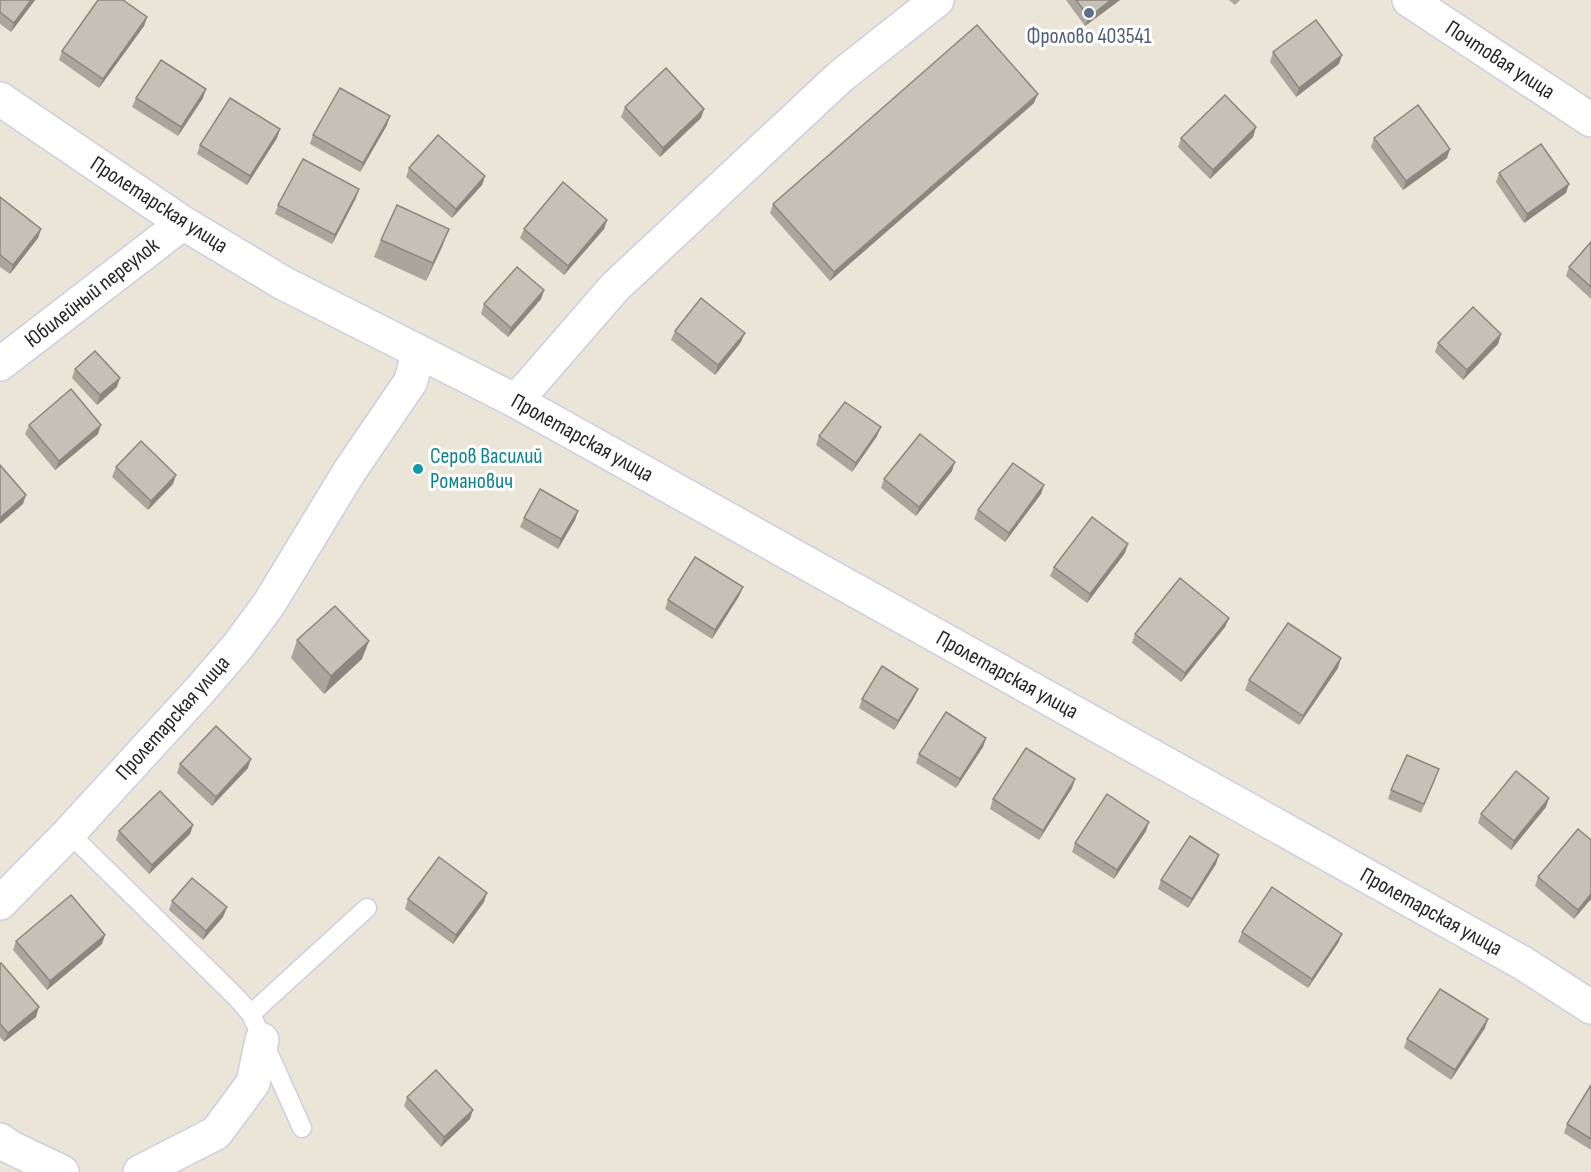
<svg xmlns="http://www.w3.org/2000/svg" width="1591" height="1172" viewBox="0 0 1591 1172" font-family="'Sofia Sans Condensed',sans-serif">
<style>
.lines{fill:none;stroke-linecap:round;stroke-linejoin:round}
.lane-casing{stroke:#cccee2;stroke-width:21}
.street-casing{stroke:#cccee2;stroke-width:36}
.lane{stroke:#fff;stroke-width:18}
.street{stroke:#fff;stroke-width:33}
.wall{fill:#aaa69d}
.shaded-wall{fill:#8b8780}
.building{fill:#c6c1b7;stroke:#8b8780;stroke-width:1.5}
.service-dot{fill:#5c6f8a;stroke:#fff;stroke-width:2}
.culture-dot{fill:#0f9aa8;stroke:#fff;stroke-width:2}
.labels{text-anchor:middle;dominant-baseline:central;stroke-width:6;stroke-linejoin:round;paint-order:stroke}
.service-label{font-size:22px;fill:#4e5e75;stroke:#fff}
.street-label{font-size:22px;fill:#272727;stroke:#fff}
.culture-label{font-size:22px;fill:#0d838f;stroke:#fff;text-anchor:start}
</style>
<rect width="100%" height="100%" fill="#ebe5d7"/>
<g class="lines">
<g class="lane-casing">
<g id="lane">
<path d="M 69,833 L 236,997 L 251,1014 L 302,1128"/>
<path d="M 251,1014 L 367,908"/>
</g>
</g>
<g class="street-casing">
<g id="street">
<path d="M 1409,0 L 1591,120"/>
<path d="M 0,99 L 183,223 L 283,283 L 516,401 L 1521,962 L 1591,1007"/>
<path d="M 0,364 L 183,223"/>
<path d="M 516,401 L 615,287 L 841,76 L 937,0"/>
<path d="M 0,903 L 69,833 L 201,689 L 238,646 L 269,604 L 349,472 L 411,381 L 418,352"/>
<path d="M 0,1140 L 10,1147 L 62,1172"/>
<path d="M 140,1172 L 216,1133 L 253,1083 L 262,1040"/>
</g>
</g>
<use href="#lane" class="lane"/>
<use href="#street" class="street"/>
</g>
<g class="wall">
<path d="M 0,0 L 35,0 L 11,32 L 0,24 Z"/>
<path d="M 1066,0 L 1120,0 L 1085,26 Z"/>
<path d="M 1229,0 L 1240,0 L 1235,5 Z"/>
<path d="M 147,17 L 144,26 L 99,88 L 59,60 L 62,51 Z"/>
<path d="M 1273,52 L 1339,64 L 1296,97 L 1270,62 Z"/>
<path d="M 136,98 L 203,98 L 178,136 L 132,107 Z"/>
<path d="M 1034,103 L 830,281 L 770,213 L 773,204 Z"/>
<path d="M 625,107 L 704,109 L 701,118 L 660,157 L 621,117 Z"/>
<path d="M 387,125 L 360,172 L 310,144 L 313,135 Z"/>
<path d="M 1256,127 L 1253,137 L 1210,179 L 1178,147 L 1181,138 Z"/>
<path d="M 280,129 L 277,138 L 247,185 L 197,154 L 200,145 Z"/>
<path d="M 1374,138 L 1447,158 L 1403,190 L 1371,147 Z"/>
<path d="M 409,168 L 485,176 L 482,185 L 452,218 L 406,177 Z"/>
<path d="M 1499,173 L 1566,193 L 1524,223 L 1496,182 Z"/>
<path d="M 0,197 L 41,229 L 38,238 L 10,274 L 0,267 Z"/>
<path d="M 356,198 L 332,244 L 275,214 L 278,205 Z"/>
<path d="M 607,220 L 604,229 L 564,275 L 520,238 L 524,229 Z"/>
<path d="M 381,240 L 442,247 L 426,281 L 374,257 Z"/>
<path d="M 1591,242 L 1591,299 L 1566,276 L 1569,267 Z"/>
<path d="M 544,290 L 541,299 L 508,337 L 481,314 L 484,304 Z"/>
<path d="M 675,331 L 741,342 L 715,375 L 671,340 Z"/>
<path d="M 1501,334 L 1498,344 L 1463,380 L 1435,352 L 1438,343 Z"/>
<path d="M 75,369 L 117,387 L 97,405 L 72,378 Z"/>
<path d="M 29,425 L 98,434 L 55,470 L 25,434 Z"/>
<path d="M 819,436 L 877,436 L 852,472 L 816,445 Z"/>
<path d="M 116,467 L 173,484 L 148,510 L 112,477 Z"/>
<path d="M 952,471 L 916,516 L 881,488 L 884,479 Z"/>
<path d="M 1044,485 L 1041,494 L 1005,542 L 974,519 L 978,510 Z"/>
<path d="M 578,511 L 575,520 L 558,549 L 520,527 L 524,518 Z"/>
<path d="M 1125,553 L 1087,603 L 1050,576 L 1054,567 Z"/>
<path d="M 743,587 L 739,596 L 712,639 L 665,609 L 668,600 Z"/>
<path d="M 1229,618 L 1225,627 L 1181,682 L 1132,643 L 1135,634 Z"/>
<path d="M 297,640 L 362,659 L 324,694 L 291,658 Z"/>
<path d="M 1338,668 L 1299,725 L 1245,690 L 1249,680 Z"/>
<path d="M 914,698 L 894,730 L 859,708 L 862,699 Z"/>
<path d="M 986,738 L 983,747 L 956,788 L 916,763 L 919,754 Z"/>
<path d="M 180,764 L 248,768 L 212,806 L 177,773 Z"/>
<path d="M 1436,778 L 1421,813 L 1388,799 L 1391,790 Z"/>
<path d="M 1075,779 L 1072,788 L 1039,840 L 990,809 L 993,799 Z"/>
<path d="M 1546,807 L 1511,850 L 1478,823 L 1481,814 Z"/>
<path d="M 193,825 L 190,834 L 149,874 L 116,840 L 119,831 Z"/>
<path d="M 1146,831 L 1114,879 L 1072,852 L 1075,843 Z"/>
<path d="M 1591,840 L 1591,899 L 1574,919 L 1535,886 L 1538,877 Z"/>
<path d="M 1216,864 L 1188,908 L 1158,889 L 1161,880 Z"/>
<path d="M 408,899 L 484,902 L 453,944 L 405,909 Z"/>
<path d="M 172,901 L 227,907 L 223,917 L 203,940 L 169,910 Z"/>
<path d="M 1242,932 L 1342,934 L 1338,943 L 1308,988 L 1238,942 Z"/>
<path d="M 16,941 L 102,944 L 47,990 L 13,950 Z"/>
<path d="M 0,964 L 36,1017 L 4,1042 L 0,1037 Z"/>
<path d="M 1485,1028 L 1451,1080 L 1404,1048 L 1407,1039 Z"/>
<path d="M 1591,1085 L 1591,1150 L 1564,1133 L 1567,1124 Z"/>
<path d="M 407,1097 L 470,1119 L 441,1147 L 404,1106 Z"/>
</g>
<g class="shaded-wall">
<path d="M 31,0 L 35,0 L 11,32 L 14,23 Z"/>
<path d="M 1111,0 L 1120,0 L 1085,26 L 1089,17 Z"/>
<path d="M 147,17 L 144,26 L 99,88 L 103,79 Z"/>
<path d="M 1342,55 L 1339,64 L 1296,97 L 1299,88 Z"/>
<path d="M 206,89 L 203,98 L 178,136 L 181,127 Z"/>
<path d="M 1038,94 L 1034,103 L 830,281 L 834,272 Z"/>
<path d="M 704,109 L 701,118 L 660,157 L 663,148 Z"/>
<path d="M 390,116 L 387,125 L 360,172 L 363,163 Z"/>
<path d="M 1256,127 L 1253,137 L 1210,179 L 1213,170 Z"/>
<path d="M 280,129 L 277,138 L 247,185 L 250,176 Z"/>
<path d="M 1450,149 L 1447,158 L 1403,190 L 1406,181 Z"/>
<path d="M 485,176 L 482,185 L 452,218 L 456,209 Z"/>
<path d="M 1569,184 L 1566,193 L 1524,223 L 1527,214 Z"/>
<path d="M 359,189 L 356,198 L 332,244 L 335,235 Z"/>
<path d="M 607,220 L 604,229 L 564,275 L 568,266 Z"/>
<path d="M 41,229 L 38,238 L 10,274 L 13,265 Z"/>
<path d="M 449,229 L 442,247 L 426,281 L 433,263 Z"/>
<path d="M 544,290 L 541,299 L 508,337 L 511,328 Z"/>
<path d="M 745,333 L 741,342 L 715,375 L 718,365 Z"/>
<path d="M 1501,334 L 1498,344 L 1463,380 L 1467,370 Z"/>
<path d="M 120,378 L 117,387 L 97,405 L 100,395 Z"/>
<path d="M 101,425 L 98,434 L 55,470 L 59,461 Z"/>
<path d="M 881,427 L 877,436 L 852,472 L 856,463 Z"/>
<path d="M 955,462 L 952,471 L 916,516 L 919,507 Z"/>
<path d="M 176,475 L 173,484 L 148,510 L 151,501 Z"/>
<path d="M 1044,485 L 1041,494 L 1005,542 L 1009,533 Z"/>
<path d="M 26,495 L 23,504 L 0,524 L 0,518 Z"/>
<path d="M 578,511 L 575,520 L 558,549 L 561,539 Z"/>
<path d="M 1128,544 L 1125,553 L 1087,603 L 1090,594 Z"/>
<path d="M 743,587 L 739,596 L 712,639 L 715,630 Z"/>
<path d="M 1229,618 L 1225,627 L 1181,682 L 1185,673 Z"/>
<path d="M 369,641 L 362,659 L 324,694 L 331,676 Z"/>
<path d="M 1341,658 L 1338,668 L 1299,725 L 1303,716 Z"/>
<path d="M 918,689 L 914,698 L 894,730 L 898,721 Z"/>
<path d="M 986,738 L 983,747 L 956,788 L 960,779 Z"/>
<path d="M 251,759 L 248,768 L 212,806 L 216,797 Z"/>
<path d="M 1075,779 L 1072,788 L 1039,840 L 1043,831 Z"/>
<path d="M 1549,798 L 1546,807 L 1511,850 L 1514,841 Z"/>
<path d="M 1149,822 L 1146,831 L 1114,879 L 1117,870 Z"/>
<path d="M 193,825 L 190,834 L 149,874 L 152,865 Z"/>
<path d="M 1219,855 L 1216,864 L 1188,908 L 1192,899 Z"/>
<path d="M 487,893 L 484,902 L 453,944 L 456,935 Z"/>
<path d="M 1591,894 L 1591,899 L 1574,919 L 1578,910 Z"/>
<path d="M 227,907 L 223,917 L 203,940 L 206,931 Z"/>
<path d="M 1342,934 L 1338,943 L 1308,988 L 1312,979 Z"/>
<path d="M 105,935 L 102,944 L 47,990 L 50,981 Z"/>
<path d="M 39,1007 L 36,1017 L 4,1042 L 8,1033 Z"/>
<path d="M 1488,1019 L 1485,1028 L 1451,1080 L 1455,1070 Z"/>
<path d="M 473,1110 L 470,1119 L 441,1147 L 444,1137 Z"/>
</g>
<g class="building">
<path d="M 0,0 L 31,0 L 14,23 L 0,12 Z"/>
<path d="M 98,0 L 123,0 L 147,17 L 103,79 L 62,51 Z"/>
<path d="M 1076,0 L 1111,0 L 1089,17 Z"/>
<path d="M 1316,20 L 1342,55 L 1299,88 L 1273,52 Z"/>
<path d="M 977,25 L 1038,94 L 834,272 L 773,204 Z"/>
<path d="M 161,60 L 206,89 L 181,127 L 136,98 Z"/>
<path d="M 666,68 L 704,109 L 663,148 L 625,107 Z"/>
<path d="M 340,88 L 390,116 L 363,163 L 313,135 Z"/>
<path d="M 1225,95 L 1256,127 L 1213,170 L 1181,138 Z"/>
<path d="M 230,98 L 280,129 L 250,176 L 200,145 Z"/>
<path d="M 1418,105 L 1450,149 L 1406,181 L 1374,138 Z"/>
<path d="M 438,135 L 485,176 L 456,209 L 409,168 Z"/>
<path d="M 1541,144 L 1569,184 L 1527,214 L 1499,173 Z"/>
<path d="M 303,159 L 359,189 L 335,235 L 278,205 Z"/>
<path d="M 563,182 L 607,220 L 568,266 L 524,229 Z"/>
<path d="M 0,197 L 41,229 L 13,265 L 0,255 Z"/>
<path d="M 397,205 L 449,229 L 433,263 L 381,240 Z"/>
<path d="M 1591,242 L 1591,287 L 1569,267 Z"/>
<path d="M 517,267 L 544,290 L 511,328 L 484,304 Z"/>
<path d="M 701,298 L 745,333 L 718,365 L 675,331 Z"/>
<path d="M 1473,307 L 1501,334 L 1467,370 L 1438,343 Z"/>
<path d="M 95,351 L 120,378 L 100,395 L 75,369 Z"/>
<path d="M 71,389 L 101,425 L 59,461 L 29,425 Z"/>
<path d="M 845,402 L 881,427 L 856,463 L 819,436 Z"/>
<path d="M 920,434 L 955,462 L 919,507 L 884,479 Z"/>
<path d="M 141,441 L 176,475 L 151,501 L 116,467 Z"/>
<path d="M 1013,463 L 1044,485 L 1009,533 L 978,510 Z"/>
<path d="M 0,465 L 26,495 L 0,518 Z"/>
<path d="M 540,489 L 578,511 L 561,539 L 524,518 Z"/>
<path d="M 1092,517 L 1128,544 L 1090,594 L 1054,567 Z"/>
<path d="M 695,557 L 743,587 L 715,630 L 668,600 Z"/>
<path d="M 1180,578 L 1229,618 L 1185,673 L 1135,634 Z"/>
<path d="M 335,606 L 369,641 L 331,676 L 297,640 Z"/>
<path d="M 1288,623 L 1341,658 L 1303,716 L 1249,680 Z"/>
<path d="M 882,666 L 918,689 L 898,721 L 862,699 Z"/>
<path d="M 946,712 L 986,738 L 960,779 L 919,754 Z"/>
<path d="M 216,726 L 251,759 L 216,797 L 180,764 Z"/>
<path d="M 1026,748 L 1075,779 L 1043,831 L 993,799 Z"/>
<path d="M 1407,755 L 1439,769 L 1424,804 L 1391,790 Z"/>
<path d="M 1516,771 L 1549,798 L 1514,841 L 1481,814 Z"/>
<path d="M 160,791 L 193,825 L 152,865 L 119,831 Z"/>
<path d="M 1107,794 L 1149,822 L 1117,870 L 1075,843 Z"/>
<path d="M 1578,829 L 1591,840 L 1591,894 L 1578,910 L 1538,877 Z"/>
<path d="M 1190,836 L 1219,855 L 1192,899 L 1161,880 Z"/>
<path d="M 439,857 L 487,893 L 456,935 L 408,899 Z"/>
<path d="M 192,878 L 227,907 L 206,931 L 172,901 Z"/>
<path d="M 1272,887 L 1342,934 L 1312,979 L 1242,932 Z"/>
<path d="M 71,895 L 105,935 L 50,981 L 16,941 Z"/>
<path d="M 1,963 L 39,1007 L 8,1033 L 0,1024 L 0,964 Z"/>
<path d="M 1440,989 L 1488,1019 L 1455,1070 L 1407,1039 Z"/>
<path d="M 436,1070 L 473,1110 L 444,1137 L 407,1097 Z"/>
<path d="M 1591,1085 L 1591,1139 L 1567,1124 Z"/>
</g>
<circle class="service-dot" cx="1089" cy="13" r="6"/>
<circle class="culture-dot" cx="418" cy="469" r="6"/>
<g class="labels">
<g class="service-label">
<text x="1089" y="36">Фролово 403541</text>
</g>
<g class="street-label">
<text transform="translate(1500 60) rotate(33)">Почтовая улица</text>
<text transform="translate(159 205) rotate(33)">Пролетарская улица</text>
<text transform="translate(92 293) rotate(-38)">Юбилейный переулок</text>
<text transform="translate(582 438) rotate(29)">Пролетарская улица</text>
<text transform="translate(1007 675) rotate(29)">Пролетарская улица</text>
<text transform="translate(173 718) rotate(-48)">Пролетарская улица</text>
<text transform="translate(1431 912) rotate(29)">Пролетарская улица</text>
</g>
<g class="culture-label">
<text x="430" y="456">Серов Василий<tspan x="430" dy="25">Романович</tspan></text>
</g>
</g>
</svg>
